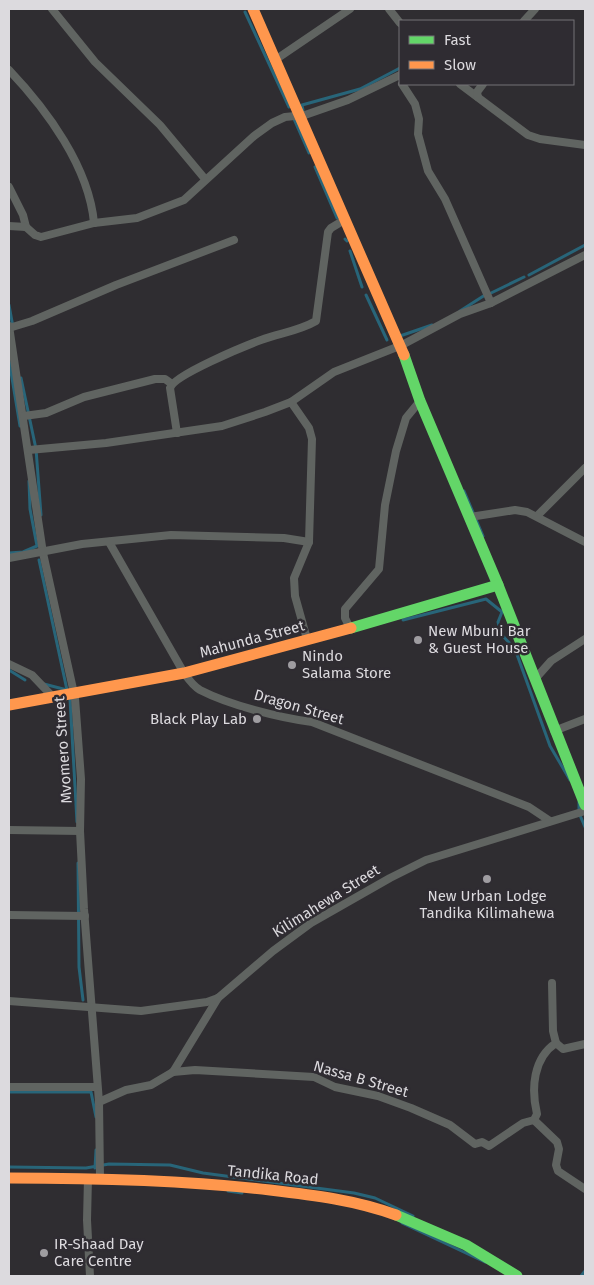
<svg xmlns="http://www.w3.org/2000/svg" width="594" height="1285" viewBox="0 0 594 1285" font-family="'Fira Sans',sans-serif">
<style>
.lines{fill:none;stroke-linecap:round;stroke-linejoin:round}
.stream{stroke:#286579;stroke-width:3}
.street{stroke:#606461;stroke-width:8}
.fast{stroke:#63d668;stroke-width:11}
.slow{stroke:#ff974d;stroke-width:11}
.poi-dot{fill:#9f9da1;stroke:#2f2c32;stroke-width:2}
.labels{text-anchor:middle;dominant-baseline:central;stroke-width:5;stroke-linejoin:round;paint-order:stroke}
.poi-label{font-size:15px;fill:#dcdade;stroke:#2f2c32;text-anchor:start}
.street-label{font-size:15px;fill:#dcdade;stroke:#2f2c32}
</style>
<rect width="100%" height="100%" fill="#2f2d31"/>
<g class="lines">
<g class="stream">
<path d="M 245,12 L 289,107"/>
<path d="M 303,110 L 302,105 L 360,89 L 400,68"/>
<path d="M 294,119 L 309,153"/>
<path d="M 315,167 L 337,218"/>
<path d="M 345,239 L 347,241"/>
<path d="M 350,251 L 362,287"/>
<path d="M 529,275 L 585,245"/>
<path d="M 489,294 L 524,277"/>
<path d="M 366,295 L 387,340"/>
<path d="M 9,305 L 13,327"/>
<path d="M 460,311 L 485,295"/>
<path d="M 400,336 L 432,325"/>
<path d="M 9,360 L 20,426"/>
<path d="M 21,378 L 36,449 L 41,515"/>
<path d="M 464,491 L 483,536"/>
<path d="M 9,553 L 23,552 L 37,546 L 30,509 L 29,481"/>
<path d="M 39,560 L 67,690 L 44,684"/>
<path d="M 403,620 L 486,599 L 502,612 L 498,622 L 501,634 L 515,649 L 550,746 L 570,780"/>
<path d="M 9,670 L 25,680"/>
<path d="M 70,699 L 77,822"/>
<path d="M 579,802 L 579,813 L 585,827"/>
<path d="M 78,863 L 79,967 L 83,1000"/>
<path d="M 9,1092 L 91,1092 L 96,1117"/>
<path d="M 9,1167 L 86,1168 L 109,1164 L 170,1165 L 203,1173 L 354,1193 L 375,1198 L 413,1216"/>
<path d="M 95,1168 L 96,1150"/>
<path d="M 228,1191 L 242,1193"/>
<path d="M 402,1223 L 485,1262"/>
<path d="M 581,1276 L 585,1271"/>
</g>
<g class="street">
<path d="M 52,9 L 95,62 L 160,125 L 205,179"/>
<path d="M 389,9 L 400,23"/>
<path d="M 524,21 L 535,9"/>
<path d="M 275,60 L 350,9"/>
<path d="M 9,70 C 47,110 89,167 94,223"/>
<path d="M 402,84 L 415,104 L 419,119 L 418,134 L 428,171 L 445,199 L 491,303"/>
<path d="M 460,84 L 528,135 L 540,139 L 585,145"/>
<path d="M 478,97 L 477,92 L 483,84"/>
<path d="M 9,187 L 23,215 L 26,227"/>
<path d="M 9,226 L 26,227 L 35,235 L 41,237 L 94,223 L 137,218 L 184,200 L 254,136 L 272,123 L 285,117 L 305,115 L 348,100 L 400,75"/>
<path d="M 9,326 L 43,553 L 75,698 L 81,779 L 80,831 L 84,909 L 99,1102 L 100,1178"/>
<path d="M 9,328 L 32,321 L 116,285 L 234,240"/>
<path d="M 291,402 L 309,428 L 312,439 L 309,542 L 294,578 L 295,596 L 307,639"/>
<path d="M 24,416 L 46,413 L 84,397 L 155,379 L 165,379 L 172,384"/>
<path d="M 177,433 L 170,388 C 174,375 245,346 261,340 C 280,333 299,331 316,321 L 328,232 L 331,228 L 346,219"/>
<path d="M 29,450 L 106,443 L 222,426 L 265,412 L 291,402 L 334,372 L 402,345 L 460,314 L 491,303 L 585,255"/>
<path d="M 537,516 L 585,468"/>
<path d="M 470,517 L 515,510 L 527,512 L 585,542"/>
<path d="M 109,542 L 184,673 C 189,680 193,686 200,690 C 229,705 280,718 312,722 L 529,807 L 550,821"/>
<path d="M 9,558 L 82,544 L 171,535 L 284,538 L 309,542"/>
<path d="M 350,628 L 345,618 L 345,609 L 379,569 L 385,505 L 396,451 L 406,418 L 420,401"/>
<path d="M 9,664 L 32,675 L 52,696"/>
<path d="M 535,679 L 551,661 L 585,639"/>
<path d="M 554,731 L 585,719"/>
<path d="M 9,830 L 80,831"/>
<path d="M 9,915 L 85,916"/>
<path d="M 9,1001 L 141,1011 L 207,1002 L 218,998 L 273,951 L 311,923 L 390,878 L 426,860 L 585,811"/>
<path d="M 556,1043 L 563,1049 L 585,1044"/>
<path d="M 173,1072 L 195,1070 L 314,1077 L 335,1087 L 378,1096 L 411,1108 L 450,1125 L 475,1144 L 482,1142 L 489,1146 L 523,1123 L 534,1120 L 537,1114 C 531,1089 533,1058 556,1043 L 553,1031 L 552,983"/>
<path d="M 9,1087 L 97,1087"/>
<path d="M 99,1102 L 126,1090 L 151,1085 L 173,1072 L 218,998"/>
<path d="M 534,1120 L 557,1142 L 559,1149 L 556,1165 L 558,1171 L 585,1189"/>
<path d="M 88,1178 L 87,1220 L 90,1276"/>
</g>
<g class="fast">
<path d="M 404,355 L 420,401 L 498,585 L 585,805"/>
<path d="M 351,628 L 498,585"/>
<path d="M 396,1215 L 466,1245 L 517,1276"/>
</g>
<g class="slow">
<path d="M 253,9 L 404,355"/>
<path d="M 9,705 L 184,673 L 351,628"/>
<path d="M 9,1178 C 96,1178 183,1180 270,1190 C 313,1195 355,1200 396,1215"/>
</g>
</g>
<g class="poi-dot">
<circle cx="418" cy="640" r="5"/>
<circle cx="292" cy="665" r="5"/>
<circle cx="257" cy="719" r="5"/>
<circle cx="487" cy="879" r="5"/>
<circle cx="44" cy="1253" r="5"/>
</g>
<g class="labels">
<g class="poi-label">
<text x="428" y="631">New Mbuni Bar<tspan x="428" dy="17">&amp; Guest House</tspan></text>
<text x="302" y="656">Nindo<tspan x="302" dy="17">Salama Store</tspan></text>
<text x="247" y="719" text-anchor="end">Black Play Lab</text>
<text x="487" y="896" text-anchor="middle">New Urban Lodge<tspan x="487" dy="17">Tandika Kilimahewa</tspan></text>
<text x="54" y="1244">IR-Shaad Day<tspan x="54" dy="17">Care Centre</tspan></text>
</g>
<g class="street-label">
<text transform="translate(252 639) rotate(-15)">Mahunda Street</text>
<text transform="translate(299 707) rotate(16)">Dragon Street</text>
<text transform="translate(63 750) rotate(-94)">Mvomero Street</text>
<text transform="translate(326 901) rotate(-32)">Kilimahewa Street</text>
<text transform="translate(361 1079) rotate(16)">Nassa B Street</text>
<text transform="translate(273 1175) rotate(6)">Tandika Road</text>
</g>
</g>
<rect width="594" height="1285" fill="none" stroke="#dcdade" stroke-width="20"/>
<rect x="399" y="20" width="175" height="65" fill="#2f2c32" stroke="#747277"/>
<rect x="409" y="36" width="25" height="8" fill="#63d668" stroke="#747277"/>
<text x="444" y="45" font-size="15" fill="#dcdade">Fast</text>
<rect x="409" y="61" width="25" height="8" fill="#ff974d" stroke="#747277"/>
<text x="444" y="70" font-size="15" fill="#dcdade">Slow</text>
</svg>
